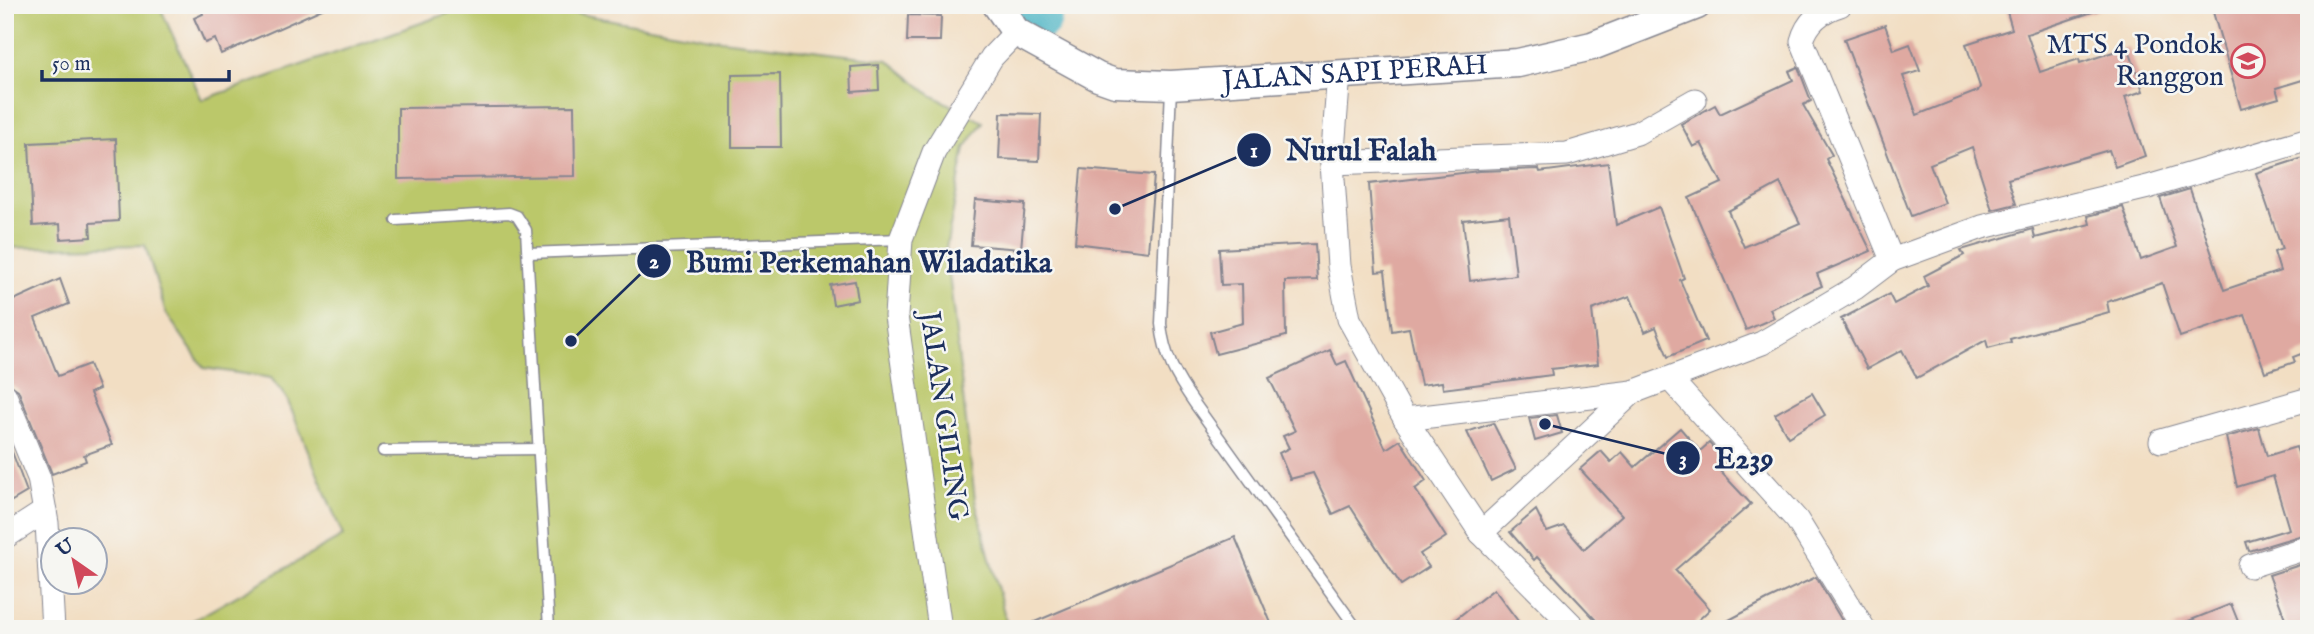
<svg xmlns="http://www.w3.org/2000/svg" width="2314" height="634" viewBox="0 0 2314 634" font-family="'IM FELL English',serif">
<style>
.green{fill:#bbc86a;stroke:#6b7c64;stroke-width:2}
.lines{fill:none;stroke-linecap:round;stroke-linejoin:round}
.river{stroke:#46b2c3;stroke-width:46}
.building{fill:#dfa9a1;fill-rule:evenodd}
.service-casing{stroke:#868690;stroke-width:13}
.minor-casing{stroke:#868690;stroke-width:25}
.tertiary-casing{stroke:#868690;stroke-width:31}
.service{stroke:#fff;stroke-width:10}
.minor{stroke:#fff;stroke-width:23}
.tertiary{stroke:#fff;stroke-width:28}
.labels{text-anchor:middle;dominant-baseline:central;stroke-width:5;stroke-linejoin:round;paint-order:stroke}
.poi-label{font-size:28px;fill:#1b2f5e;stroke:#f6f6f2;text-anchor:end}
.street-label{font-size:28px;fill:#1b2f5e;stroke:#f6f6f2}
.leader{fill:none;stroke:#1b2f5e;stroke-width:2.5}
.callout-dot{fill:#1b2f5e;stroke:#f6f6f2;stroke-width:2.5}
.mark-label{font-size:21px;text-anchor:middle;font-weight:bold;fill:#fff}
.callout-label{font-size:30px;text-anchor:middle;font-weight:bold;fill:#1b2f5e;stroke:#f6f6f2;stroke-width:5;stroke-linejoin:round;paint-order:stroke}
</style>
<rect width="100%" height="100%" fill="#f6f6f2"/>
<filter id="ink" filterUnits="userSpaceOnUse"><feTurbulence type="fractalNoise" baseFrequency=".0143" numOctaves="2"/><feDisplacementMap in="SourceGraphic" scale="14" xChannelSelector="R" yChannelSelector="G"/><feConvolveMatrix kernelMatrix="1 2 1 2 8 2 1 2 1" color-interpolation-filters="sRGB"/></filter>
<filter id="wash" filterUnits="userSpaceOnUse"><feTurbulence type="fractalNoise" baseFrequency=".00686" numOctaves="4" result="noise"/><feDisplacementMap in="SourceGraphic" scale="28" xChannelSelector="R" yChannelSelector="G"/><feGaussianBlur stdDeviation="1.57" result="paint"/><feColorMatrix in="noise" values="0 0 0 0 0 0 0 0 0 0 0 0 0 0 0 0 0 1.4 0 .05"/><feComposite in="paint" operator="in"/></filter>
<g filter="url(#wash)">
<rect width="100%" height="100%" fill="#f2dec3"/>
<path class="green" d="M 5,5 L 159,5 L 202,100 L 472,5 L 530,5 L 721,40 L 888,60 L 931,95 L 983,122 L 965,148 L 946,248 L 975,500 L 1008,629 L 178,629 L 343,536 L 287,399 L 271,378 L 204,368 L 166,313 L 145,245 L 5,248 Z"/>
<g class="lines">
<path class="river" d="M 1039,18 L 1040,5"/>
</g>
<g id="blocks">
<g class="building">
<path d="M 200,5 L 331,5 L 221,54 L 215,39 L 205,43 L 194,18 L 203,14 Z"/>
<path d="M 2005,5 L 2100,5 L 2101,9 L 2027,34 L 2040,72 L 2079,59 L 2080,63 L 2128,47 L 2143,91 L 2125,97 L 2145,156 L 2115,167 L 2109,150 L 2008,179 L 2016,204 L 1992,210 L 1972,147 L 1930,164 L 1945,203 L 1911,216 L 1844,39 L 1885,25 L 1894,50 L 1910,44 L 1920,71 L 1903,76 L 1917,115 L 1978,91 L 1980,87 L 1966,44 L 2012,29 Z"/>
<path d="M 2211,5 L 2309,5 L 2309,78 L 2276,88 L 2279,98 L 2241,109 Z"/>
<path d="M 908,15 L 941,16 L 940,41 L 907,41 Z"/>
<path d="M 878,65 L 879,90 L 852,92 L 851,67 Z"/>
<path d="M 1798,67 L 1811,101 L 1803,105 L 1832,155 L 1826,159 L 1871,251 L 1817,274 L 1822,286 L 1770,309 L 1774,318 L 1746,330 L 1689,198 L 1722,183 L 1701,143 L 1693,147 L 1681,124 L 1715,105 L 1720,114 L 1793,80 L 1789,71 ZM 1780,183 L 1800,223 L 1744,247 L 1728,211 Z"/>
<path d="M 780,74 L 781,147 L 732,147 L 732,75 Z"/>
<path d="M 574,106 L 575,176 L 398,179 L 398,108 Z"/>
<path d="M 1001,113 L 1041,114 L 1039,161 L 999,159 Z"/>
<path d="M 116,139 L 119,221 L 90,223 L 91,237 L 61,239 L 60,224 L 33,226 L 29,143 Z"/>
<path d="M 2309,156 L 2309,351 L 2293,357 L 2295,362 L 2265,372 L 2245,315 L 2180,337 L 2162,283 L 2107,302 L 2109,312 L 2010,339 L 2011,342 L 1988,348 L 1986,340 L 1917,378 L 1902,350 L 1867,369 L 1841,319 L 1889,294 L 1894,304 L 1928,286 L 1924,276 L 1964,255 L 1961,250 L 2033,229 L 2035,238 L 2090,224 L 2088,216 L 2123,207 L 2141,260 L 2177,247 L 2160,198 L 2190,189 L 2224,290 L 2280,271 L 2274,252 L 2282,249 L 2256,173 Z"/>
<path d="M 1608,163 L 1616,225 L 1659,207 L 1684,278 L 1680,280 L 1706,341 L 1668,357 L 1656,327 L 1645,332 L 1630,296 L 1592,310 L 1598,364 L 1551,369 L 1552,375 L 1443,389 L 1442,382 L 1421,385 L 1409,328 L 1392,331 L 1385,271 L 1376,272 L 1369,184 L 1479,171 L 1539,169 L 1540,172 ZM 1509,215 L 1516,275 L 1470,281 L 1463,220 Z"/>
<path d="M 1081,169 L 1154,175 L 1148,252 L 1075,243 Z"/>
<path d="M 975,200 L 1025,204 L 1021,249 L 971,245 Z"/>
<path d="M 1315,244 L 1317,280 L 1285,281 L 1286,336 L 1216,354 L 1210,332 L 1243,323 L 1242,284 L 1221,285 L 1219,249 Z"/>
<path d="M 60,279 L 69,304 L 35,318 L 58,376 L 89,364 L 99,389 L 90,393 L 112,445 L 84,455 L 86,461 L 52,474 L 18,390 L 5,381 L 5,304 Z"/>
<path d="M 855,281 L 858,300 L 833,305 L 830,285 Z"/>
<path d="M 1330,350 L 1337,365 L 1346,361 L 1386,449 L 1400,440 L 1426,481 L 1415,489 L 1446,537 L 1420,554 L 1429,567 L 1401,585 L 1350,506 L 1333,514 L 1313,473 L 1290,479 L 1279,453 L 1289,448 L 1283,436 L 1295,431 L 1269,378 Z"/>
<path d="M 1812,393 L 1825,415 L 1788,437 L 1775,414 Z"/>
<path d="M 1557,415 L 1562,433 L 1535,441 L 1529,418 Z"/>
<path d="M 1493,423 L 1516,469 L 1491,481 L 1467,432 Z"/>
<path d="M 1680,428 L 1700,451 L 1709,443 L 1727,463 L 1719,470 L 1751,504 L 1675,570 L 1710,609 L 1689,629 L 1604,629 L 1537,557 L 1534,560 L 1510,532 L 1536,510 L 1547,532 L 1564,526 L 1584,549 L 1622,515 L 1580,469 L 1601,451 L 1611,462 L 1622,452 L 1635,467 Z"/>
<path d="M 2259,428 L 2267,456 L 2296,447 L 2309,486 L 2309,533 L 2249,551 L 2246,542 L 2289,529 L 2273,476 L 2237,487 L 2226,437 Z"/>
<path d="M 5,433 L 27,492 L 5,505 Z"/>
<path d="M 1235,537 L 1271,623 L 1258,629 L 1018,629 Z"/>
<path d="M 2309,562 L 2309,629 L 2289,629 L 2269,575 Z"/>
<path d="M 1816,577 L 1847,629 L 1712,629 L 1767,600 Z"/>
<path d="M 1494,589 L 1524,629 L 1443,629 Z"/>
<path d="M 2231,604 L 2241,629 L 2171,629 L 2171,628 Z"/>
</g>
</g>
</g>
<g filter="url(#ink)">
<use href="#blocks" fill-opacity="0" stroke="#868690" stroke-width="2"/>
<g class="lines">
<g class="service-casing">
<g id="service">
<path d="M 1171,88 L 1161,324 C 1164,356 1176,377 1195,404 L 1357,629"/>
<path d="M 396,220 L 509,213 L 517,216 L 526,230 L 549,629"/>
<path d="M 528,253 L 901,239"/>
<path d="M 383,451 L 539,449"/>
</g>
</g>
<g class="minor-casing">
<g id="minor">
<path d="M 1840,5 C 1820,11 1807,22 1802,41 L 1892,260"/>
<path d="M 1339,73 L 1332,163 L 1339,266 L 1349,319 L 1405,419 L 1481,533 L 1576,629"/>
<path d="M 1332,163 L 1567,154 L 1637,133 L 1695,100"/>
<path d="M 1670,379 L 1797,520 L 1864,629"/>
<path d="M 5,395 L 39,478 L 47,523 L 53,629"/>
<path d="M 1405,419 L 1633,392 L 1762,343 L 1855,288 L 1892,260 L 1982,227 L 2148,187 L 2309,139"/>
<path d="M 2161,441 L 2309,399"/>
<path d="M 1481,533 L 1633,392"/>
<path d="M 5,537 L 45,511"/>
<path d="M 2250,566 L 2309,547"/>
<path d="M 940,629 L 896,316 L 901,239 L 934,152 L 992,57 L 1016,32"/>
</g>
</g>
<g class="tertiary-casing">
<g id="tertiary">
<path id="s1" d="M 997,5 L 1016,32 L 1098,77 L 1115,83 L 1171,85 L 1518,63 L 1592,46 L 1697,5"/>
</g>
</g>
<use href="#service" class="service"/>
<use href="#minor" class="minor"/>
<use href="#tertiary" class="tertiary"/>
</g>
</g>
<defs>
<g id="school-ring" transform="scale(1.75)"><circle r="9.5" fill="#f6f6f2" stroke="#d1495b" stroke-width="1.5"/><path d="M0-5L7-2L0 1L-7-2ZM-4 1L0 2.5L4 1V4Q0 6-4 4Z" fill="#d1495b"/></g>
</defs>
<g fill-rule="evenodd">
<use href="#school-ring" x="2248" y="61"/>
</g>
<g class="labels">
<g class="poi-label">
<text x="2224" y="45">MTS 4 Pondok<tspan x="2224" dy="32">Ranggon</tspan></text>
</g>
<g class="street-label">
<text stroke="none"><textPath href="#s1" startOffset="385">JALAN SAPI PERAH</textPath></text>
<text transform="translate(943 416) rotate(82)">JALAN GILING</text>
</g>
</g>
<path class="leader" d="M1115 209L1254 150M571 341L654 261M1545 424L1683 458"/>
<g class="callout-dot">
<circle cx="1115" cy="209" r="7"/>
<circle cx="571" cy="341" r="7"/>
<circle cx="1545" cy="424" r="7"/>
<circle cx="1254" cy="150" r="18"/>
<circle cx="654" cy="261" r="18"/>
<circle cx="1683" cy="458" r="18"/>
</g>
<g class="mark-label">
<text x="1254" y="157">1</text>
<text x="654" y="268">2</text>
<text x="1683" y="465">3</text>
</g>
<g class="callout-label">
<text x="1361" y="160">Nurul Falah</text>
<text x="869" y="272">Bumi Perkemahan Wiladatika</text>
<text x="1744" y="468">E239</text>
</g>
<rect width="2314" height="634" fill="none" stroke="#f6f6f2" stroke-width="28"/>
<g transform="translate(74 561) rotate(326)"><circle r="33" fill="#f6f6f2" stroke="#9ea6b7" stroke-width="2"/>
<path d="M0-5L12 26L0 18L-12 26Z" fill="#d1495b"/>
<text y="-10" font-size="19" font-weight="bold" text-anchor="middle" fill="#1b2f5e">U</text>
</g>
<path d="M42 70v10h187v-10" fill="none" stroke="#1b2f5e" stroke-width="3.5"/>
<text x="52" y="70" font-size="21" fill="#1b2f5e" stroke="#f6f6f2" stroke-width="5" paint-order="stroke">50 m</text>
</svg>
